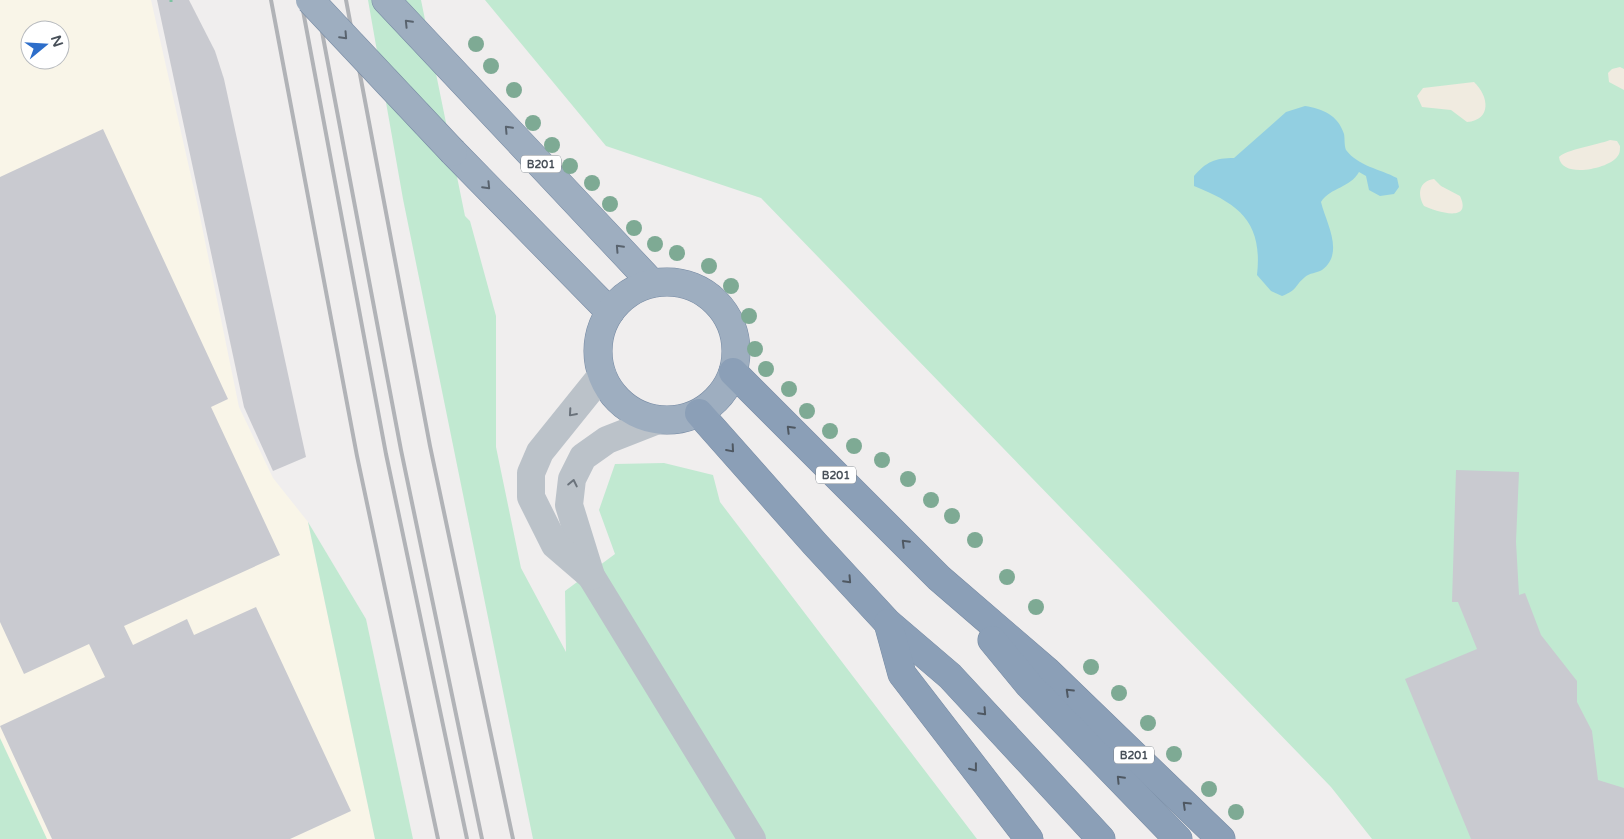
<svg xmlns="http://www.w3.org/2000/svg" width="1624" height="839" viewBox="0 0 1624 839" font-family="'Varela Round',sans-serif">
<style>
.commercial{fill:#f9f5e8;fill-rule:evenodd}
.green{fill:#c1e9d1}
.sand{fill:#f0ebe0}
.water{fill:#92cfe1}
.building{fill:#c9cad0}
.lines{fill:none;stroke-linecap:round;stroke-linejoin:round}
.trunk-casing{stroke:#768aa3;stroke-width:29}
.motorway-casing{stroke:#768aa3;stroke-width:29}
.path{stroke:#7dc3a2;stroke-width:3;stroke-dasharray:4 2.5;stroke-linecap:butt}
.minor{stroke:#bbc2c9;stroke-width:28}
.trunk{stroke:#9eaec0;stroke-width:28}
.motorway{stroke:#8b9fb7;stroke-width:28}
.rail{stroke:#b1b3b7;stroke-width:4}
.trunk-bridge-casing{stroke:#768aa3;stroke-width:29;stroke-linecap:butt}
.trunk-bridge{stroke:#9eaec0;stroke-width:28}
.tree{fill:#7eaa94}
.oneway{stroke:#59636e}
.oneway2{stroke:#6a727b}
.oneway3{stroke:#4f5862}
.labels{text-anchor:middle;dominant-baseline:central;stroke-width:4.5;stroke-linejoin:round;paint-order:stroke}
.shield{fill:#fff;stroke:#7f848b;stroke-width:1}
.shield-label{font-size:11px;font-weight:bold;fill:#485059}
</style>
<rect width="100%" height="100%" fill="#f0eeee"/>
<path class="commercial" d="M 0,0 L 151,0 L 198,207 L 239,407 L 273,478 L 308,522 L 375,839 L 0,839 ZM 30,30 L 60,30 L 60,60 L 30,60 Z"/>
<g class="green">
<path d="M 368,0 L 421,0 L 465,216 L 470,221 L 496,316 L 496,447 L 521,568 L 566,652 L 565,591 L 615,554 L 599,510 L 615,464 L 664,463 L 713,475 L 720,502 L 977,839 L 533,839 L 403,199 Z"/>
<path d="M 485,0 L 1624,0 L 1624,839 L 1372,839 L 1331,787 L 761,198 L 606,146 Z"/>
<path d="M 308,522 L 366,619 L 413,839 L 375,839 Z"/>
<path d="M 0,738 L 47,839 L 0,839 Z"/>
</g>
<g class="sand">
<path d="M 1620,67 L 1624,69 L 1624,90 L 1609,82 L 1608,73 L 1612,69 Z"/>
<path d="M 1474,82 C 1489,96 1492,120 1467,122 L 1451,110 L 1422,107 L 1417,96 L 1423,88 Z"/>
<path d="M 1610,140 L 1617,141 L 1620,146 C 1620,150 1620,154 1617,157 C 1608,169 1561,179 1559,157 C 1565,150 1597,145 1610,140 Z"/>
<path d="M 1434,179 L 1441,186 L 1460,196 C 1473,224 1435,211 1424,206 C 1417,194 1419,181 1434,179 Z"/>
</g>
<path class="water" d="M 1305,106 C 1323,109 1338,115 1344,134 C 1345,139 1344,145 1346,150 C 1358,166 1380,169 1397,178 L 1399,187 L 1394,194 L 1380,196 L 1369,190 L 1366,176 L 1359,172 C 1350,188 1331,187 1321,202 C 1326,223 1345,253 1322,270 C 1317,273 1309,273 1305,277 C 1294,286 1298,290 1282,296 L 1271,291 L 1257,275 C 1263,222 1239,204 1194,186 L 1194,176 C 1206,162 1215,158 1234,158 L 1286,112 Z"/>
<g class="building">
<path d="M 157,0 L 189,0 L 215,51 L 224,79 L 306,457 L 273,471 L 244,407 Z"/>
<path d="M 103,129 L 228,399 L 211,407 L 280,555 L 124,626 L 133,645 L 187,619 L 194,635 L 256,607 L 351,811 L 290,839 L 52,839 L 0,726 L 105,677 L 89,644 L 24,674 L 0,622 L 0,177 Z"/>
<path d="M 1456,470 L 1519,472 L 1516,542 L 1519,595 L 1525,593 L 1541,635 L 1577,681 L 1577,702 L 1592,731 L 1598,780 L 1624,788 L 1624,839 L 1471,839 L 1405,679 L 1477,649 L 1458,602 L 1452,602 Z"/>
</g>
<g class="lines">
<g class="trunk-casing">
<g id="trunk">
<path d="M 386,0 L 652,283"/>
<path d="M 453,152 L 610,312"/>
<circle cx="667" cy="351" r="69"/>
</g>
</g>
<g class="motorway-casing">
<g id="motorway">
<path d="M 733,372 L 939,578 L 1047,671 L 1221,839"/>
<path d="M 699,413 L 815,544 L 888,623 L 950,676 L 1101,839"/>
<path d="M 888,623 L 902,674 L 1029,839"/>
<path d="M 992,640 L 1029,685 L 1178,839"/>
</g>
</g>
<path class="path" d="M 171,0 L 171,2"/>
<g class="minor">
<path d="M 658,420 L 607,440 L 583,457 L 572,479 L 569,505 L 591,576 L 752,839"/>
<path d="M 591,576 L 555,545 L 531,497 L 531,473 L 540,452 L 602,375"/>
</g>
<use href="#trunk" class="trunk"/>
<use href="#motorway" class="motorway"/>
<g class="rail">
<path d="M 271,0 L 357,456 L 438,839"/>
<path d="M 301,0 L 386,454 L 467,839"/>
<path d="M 316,0 L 401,450 L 482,839"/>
<path d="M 346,0 L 430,446 L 513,839"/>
</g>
<g class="trunk-bridge-casing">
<path id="trunk-bridge" d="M 310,0 L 453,152"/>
</g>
<use href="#trunk-bridge" class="trunk-bridge"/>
</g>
<g class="tree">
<circle cx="476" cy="44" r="8"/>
<circle cx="491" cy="66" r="8"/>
<circle cx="514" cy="90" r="8"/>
<circle cx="533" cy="123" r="8"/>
<circle cx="552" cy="145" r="8"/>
<circle cx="570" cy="166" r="8"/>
<circle cx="592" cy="183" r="8"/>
<circle cx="610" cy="204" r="8"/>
<circle cx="634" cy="228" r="8"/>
<circle cx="655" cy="244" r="8"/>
<circle cx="677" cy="253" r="8"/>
<circle cx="709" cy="266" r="8"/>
<circle cx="731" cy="286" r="8"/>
<circle cx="749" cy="316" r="8"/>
<circle cx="755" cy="349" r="8"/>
<circle cx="766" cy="369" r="8"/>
<circle cx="789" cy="389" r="8"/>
<circle cx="807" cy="411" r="8"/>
<circle cx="830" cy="431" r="8"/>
<circle cx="854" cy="446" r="8"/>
<circle cx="882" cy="460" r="8"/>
<circle cx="908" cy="479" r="8"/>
<circle cx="931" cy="500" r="8"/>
<circle cx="952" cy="516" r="8"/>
<circle cx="975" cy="540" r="8"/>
<circle cx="1007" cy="577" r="8"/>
<circle cx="1036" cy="607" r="8"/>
<circle cx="1091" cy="667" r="8"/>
<circle cx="1119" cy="693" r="8"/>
<circle cx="1148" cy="723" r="8"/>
<circle cx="1174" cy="754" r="8"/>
<circle cx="1209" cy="789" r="8"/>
<circle cx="1236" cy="812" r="8"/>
</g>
<defs><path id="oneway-chevron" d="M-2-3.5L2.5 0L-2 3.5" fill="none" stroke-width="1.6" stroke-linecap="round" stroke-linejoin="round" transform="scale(1.25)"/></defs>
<g class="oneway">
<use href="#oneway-chevron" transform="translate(408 23) rotate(-134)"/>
<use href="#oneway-chevron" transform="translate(344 36) rotate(47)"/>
<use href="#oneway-chevron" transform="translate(508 129) rotate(-133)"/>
<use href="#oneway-chevron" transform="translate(487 186) rotate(46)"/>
<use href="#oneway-chevron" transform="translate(619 248) rotate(-133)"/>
</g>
<g class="oneway2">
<use href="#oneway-chevron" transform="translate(572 413) rotate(131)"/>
<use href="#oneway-chevron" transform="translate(573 483) rotate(-78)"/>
</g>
<g class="oneway3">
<use href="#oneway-chevron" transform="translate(790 429) rotate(-135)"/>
<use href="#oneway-chevron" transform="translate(731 449) rotate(49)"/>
<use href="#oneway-chevron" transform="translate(905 543) rotate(-135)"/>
<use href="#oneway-chevron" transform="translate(848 580) rotate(47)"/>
<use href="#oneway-chevron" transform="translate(1069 692) rotate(-136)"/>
<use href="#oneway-chevron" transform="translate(983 712) rotate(47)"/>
<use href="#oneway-chevron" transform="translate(974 768) rotate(52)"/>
<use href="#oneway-chevron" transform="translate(1120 779) rotate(-134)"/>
<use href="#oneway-chevron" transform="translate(1186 805) rotate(-136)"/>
</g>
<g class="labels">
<g class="shield">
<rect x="521" y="155.5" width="40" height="17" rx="4"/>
<rect x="816" y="466.5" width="40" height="17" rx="4"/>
<rect x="1114" y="746.5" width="40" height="17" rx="4"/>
</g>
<g class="shield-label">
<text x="541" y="164">B201</text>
<text x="836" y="475">B201</text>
<text x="1134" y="755">B201</text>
</g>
</g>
<g transform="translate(45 45) rotate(72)"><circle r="24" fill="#ffffff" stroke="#b6b9bd"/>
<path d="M0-4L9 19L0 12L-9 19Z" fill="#2d6eca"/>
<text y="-8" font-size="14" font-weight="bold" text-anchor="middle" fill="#485059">N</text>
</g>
</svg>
